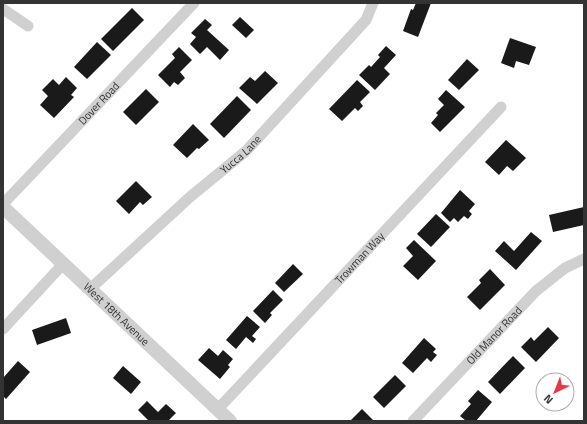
<svg xmlns="http://www.w3.org/2000/svg" width="587" height="424" viewBox="0 0 587 424" font-family="'Titillium Web',sans-serif">
<style>
.building{fill:#1a1a1a}
.lines{fill:none;stroke-linecap:round;stroke-linejoin:round}
.minor{stroke:#d0d0d0;stroke-width:11}
.tertiary{stroke:#d0d0d0;stroke-width:14}
.labels{text-anchor:middle;dominant-baseline:central;stroke-width:4;stroke-linejoin:round;paint-order:stroke}
.street-label{font-size:11px;fill:#333;stroke:#fff}
</style>
<rect width="100%" height="100%" fill="#fff"/>
<g class="building">
<path d="M 416,3 L 431,3 L 418,37 L 403,31 L 411,9 L 413,10 Z"/>
<path d="M 132,8 L 144,20 L 113,51 L 101,39 Z"/>
<path d="M 240,17 L 254,30 L 246,38 L 232,25 Z"/>
<path d="M 205,19 L 212,25 L 207,30 L 229,50 L 220,60 L 207,47 L 200,54 L 190,44 L 196,37 L 191,33 Z"/>
<path d="M 510,38 L 536,47 L 529,65 L 516,61 L 514,68 L 501,63 Z"/>
<path d="M 97,42 L 111,55 L 87,79 L 74,67 Z"/>
<path d="M 386,46 L 396,55 L 384,68 L 390,74 L 375,90 L 359,75 L 369,65 L 371,67 L 380,57 L 378,55 Z"/>
<path d="M 179,47 L 192,60 L 180,72 L 185,78 L 178,85 L 174,82 L 170,87 L 158,75 L 175,58 L 172,54 Z"/>
<path d="M 467,59 L 479,70 L 459,90 L 448,80 Z"/>
<path d="M 265,71 L 278,83 L 257,104 L 239,88 L 250,77 L 255,81 Z"/>
<path d="M 66,77 L 77,88 L 71,95 L 74,97 L 54,118 L 40,105 L 48,96 L 42,90 L 53,79 L 59,85 Z"/>
<path d="M 357,80 L 370,92 L 360,102 L 363,106 L 358,111 L 355,108 L 342,121 L 329,109 Z"/>
<path d="M 146,89 L 159,102 L 136,125 L 123,112 Z"/>
<path d="M 446,90 L 465,107 L 440,132 L 431,123 L 438,115 L 436,113 L 444,105 L 438,99 Z"/>
<path d="M 237,96 L 251,110 L 224,138 L 210,124 Z"/>
<path d="M 193,124 L 209,140 L 199,149 L 197,148 L 187,158 L 173,145 Z"/>
<path d="M 506,140 L 526,158 L 513,171 L 507,166 L 499,175 L 485,162 Z"/>
<path d="M 136,181 L 152,197 L 143,205 L 140,202 L 129,214 L 116,201 Z"/>
<path d="M 460,190 L 475,204 L 469,211 L 472,214 L 468,219 L 464,216 L 458,222 L 454,218 L 450,222 L 441,213 Z"/>
<path d="M 584,207 L 584,225 L 553,232 L 549,215 Z"/>
<path d="M 436,214 L 450,227 L 431,247 L 417,234 Z"/>
<path d="M 531,232 L 542,241 L 516,270 L 495,251 L 504,241 L 514,251 Z"/>
<path d="M 414,240 L 436,261 L 418,280 L 403,266 L 413,256 L 406,248 Z"/>
<path d="M 293,264 L 303,274 L 284,292 L 275,283 Z"/>
<path d="M 490,269 L 505,285 L 480,310 L 467,297 L 481,283 L 479,280 Z"/>
<path d="M 273,290 L 283,300 L 270,313 L 272,315 L 265,323 L 253,311 Z"/>
<path d="M 247,316 L 260,327 L 252,336 L 256,339 L 253,343 L 246,337 L 236,349 L 226,340 Z"/>
<path d="M 66,318 L 71,333 L 37,345 L 32,330 Z"/>
<path d="M 548,327 L 559,338 L 536,362 L 521,347 L 531,337 L 534,341 Z"/>
<path d="M 424,338 L 436,349 L 433,352 L 437,355 L 431,362 L 427,358 L 413,373 L 402,363 Z"/>
<path d="M 209,348 L 218,356 L 223,350 L 233,359 L 228,365 L 230,367 L 220,379 L 198,360 Z"/>
<path d="M 513,356 L 525,368 L 500,394 L 488,382 Z"/>
<path d="M 18,361 L 30,372 L 6,399 L 3,396 L 3,378 Z"/>
<path d="M 123,366 L 141,382 L 131,394 L 113,378 Z"/>
<path d="M 395,375 L 406,386 L 384,408 L 373,397 Z"/>
<path d="M 478,390 L 492,402 L 476,421 L 466,421 L 460,416 L 471,404 L 468,401 Z"/>
<path d="M 147,401 L 158,412 L 166,404 L 176,413 L 168,421 L 149,421 L 138,410 Z"/>
<path d="M 362,409 L 374,421 L 350,421 Z"/>
</g>
<g class="lines">
<g class="minor">
<path d="M 3,9 L 28,26"/>
<path id="s1" d="M 3,204 L 194,3"/>
<path id="s2" d="M 90,289 L 190,197 L 246,151 L 366,20 L 373,3"/>
<path d="M 3,329 L 63,264"/>
<path id="s3" d="M 218,409 L 501,107"/>
<path id="s4" d="M 413,421 L 536,291 L 565,268 L 584,259"/>
</g>
<path class="tertiary" id="s5" d="M 3,207 L 230,421"/>
</g>
<g class="labels">
<g class="street-label">
<text stroke="none"><textPath href="#s1" startOffset="139">Dover Road</textPath></text>
<text stroke="none"><textPath href="#s2" startOffset="202">Yucca Lane</textPath></text>
<text stroke="none"><textPath href="#s3" startOffset="207">Trowman Way</textPath></text>
<text stroke="none"><textPath href="#s5" startOffset="156">West 18th Avenue</textPath></text>
<text stroke="none"><textPath href="#s4" startOffset="118">Old Manor Road</textPath></text>
</g>
</g>
<rect width="587" height="424" fill="none" stroke="#333333" stroke-width="8"/>
<g transform="translate(555 392) rotate(223)"><circle r="19" fill="#ffffff" stroke="#adadad"/>
<path d="M0-3L7 15L0 10L-7 15Z" fill="#e63946"/>
<text y="-6" font-size="11" font-weight="bold" text-anchor="middle" fill="#333333">N</text>
</g>
</svg>
